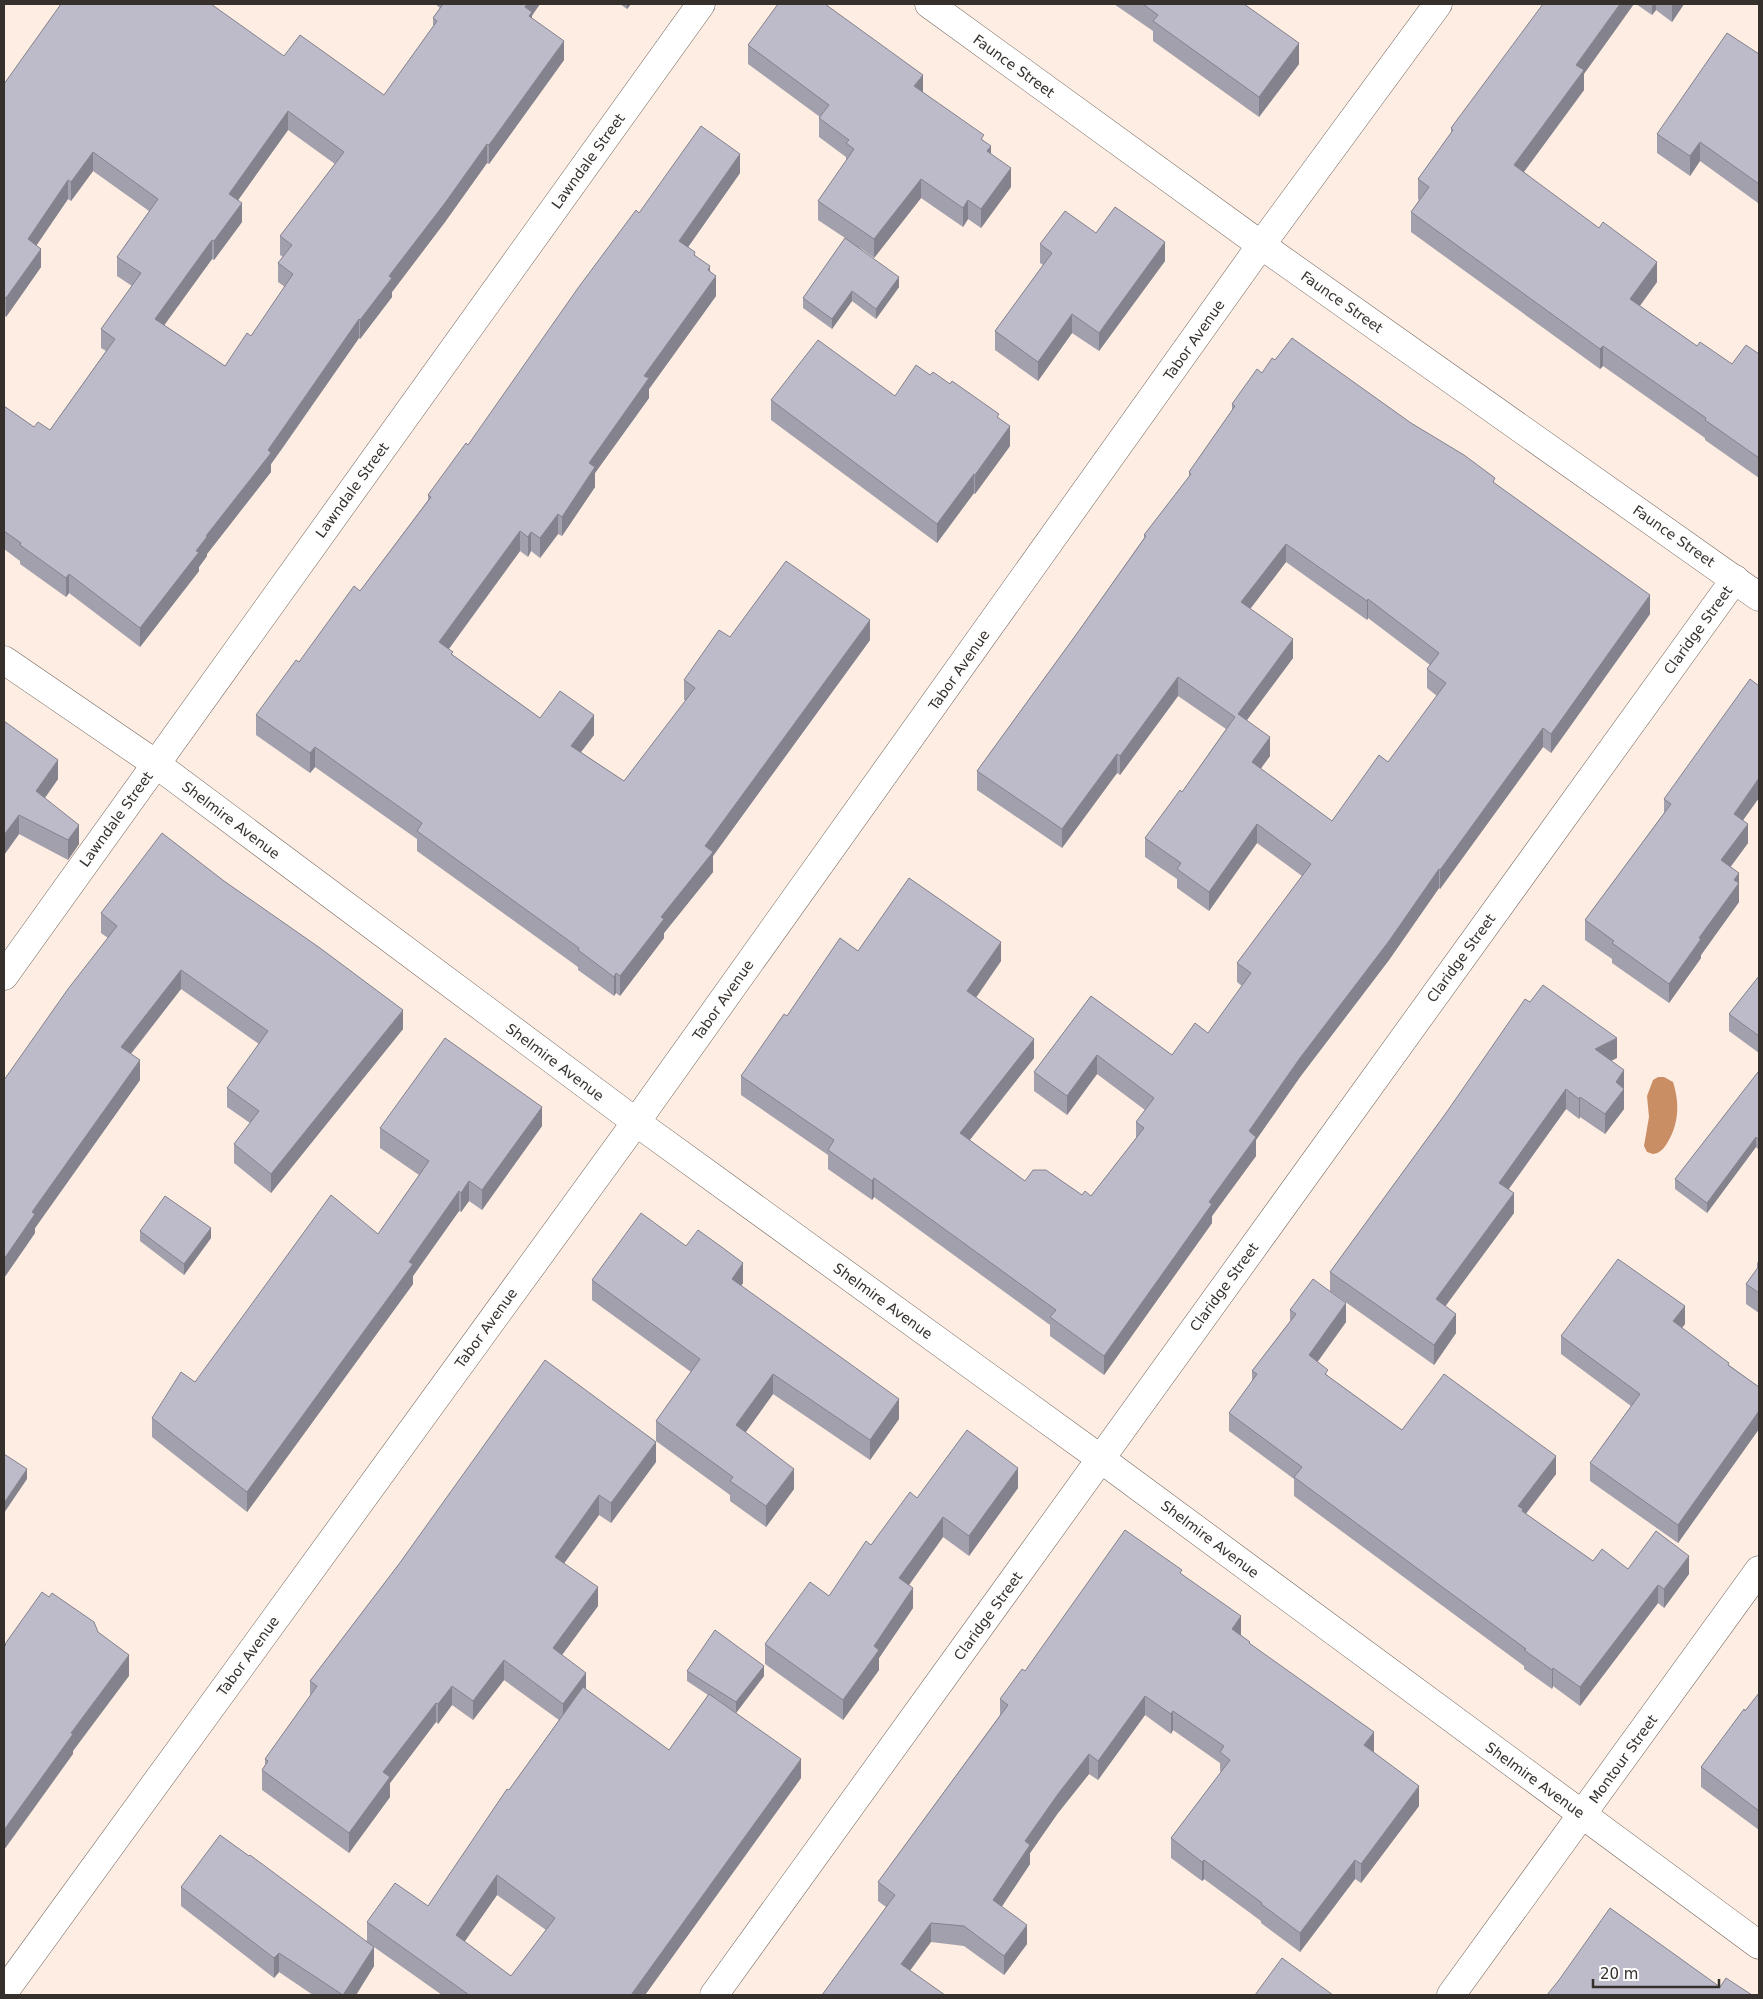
<svg xmlns="http://www.w3.org/2000/svg" width="1763" height="1999" viewBox="0 0 1763 1999" font-family="'DejaVu Sans',sans-serif">
<style>
.water{fill:#ca8e65}
.lines{fill:none;stroke-linecap:round;stroke-linejoin:round}
.minor-casing{stroke:#72645c;stroke-width:29}
.minor{stroke:#fff;stroke-width:28}
.wall{fill:#a3a0ae;fill-rule:evenodd}
.shaded-wall{fill:#84828d}
.building{fill:#bdbaca;stroke:#84828d;fill-rule:evenodd}
.labels{text-anchor:middle;dominant-baseline:central;stroke-width:4.5;stroke-linejoin:round;paint-order:stroke}
.street-label{font-size:14px;fill:#36302c;stroke:#fdfdfd}
</style>
<rect width="100%" height="100%" fill="#fdede2"/>
<path class="water" d="M 1658,1077 L 1664,1077 L 1673,1082 C 1680,1104 1679,1125 1666,1145 C 1662,1150 1660,1153 1653,1154 L 1647,1152 L 1644,1146 L 1649,1117 L 1647,1096 L 1653,1080 Z"/>
<g class="lines">
<g class="minor-casing">
<g id="minor">
<path d="M 929,4 L 1261,245 L 1759,597"/>
<path d="M 4,660 L 156,764 L 636,1122 L 1101,1459 L 1759,1945"/>
<path d="M 4,976 L 701,4"/>
<path d="M 4,1992 L 636,1122 L 1261,245 L 1438,4"/>
<path d="M 714,1995 L 1735,579"/>
<path d="M 1451,1995 L 1759,1570"/>
</g>
</g>
<use href="#minor" class="minor"/>
</g>
<g class="wall">
<path d="M 435,4 L 540,4 L 532,16 L 532,18 L 564,60 L 489,164 L 487,163 L 445,222 L 392,292 L 392,297 L 360,339 L 359,338 L 282,449 L 271,464 L 271,472 L 207,554 L 207,556 L 199,567 L 199,571 L 140,647 L 69,593 L 66,597 L 20,564 L 20,561 L 4,549 L 4,406 L 34,427 L 50,430 L 106,351 L 101,348 L 101,329 L 132,286 L 117,276 L 117,257 L 149,211 L 93,171 L 71,201 L 68,199 L 36,245 L 41,267 L 6,317 L 4,315 L 4,84 L 284,56 L 384,95 L 433,27 L 433,18 L 440,8 ZM 288,130 L 335,164 L 280,236 L 280,255 L 283,257 L 278,263 L 278,282 L 285,287 L 251,336 L 225,366 L 164,325 L 212,259 L 214,260 L 242,222 L 238,200 Z"/>
<path d="M 620,4 L 631,4 L 627,9 Z"/>
<path d="M 1114,4 L 1244,4 L 1299,64 L 1259,117 L 1153,41 L 1153,31 Z"/>
<path d="M 1636,4 L 1684,4 L 1672,22 L 1656,10 L 1652,15 Z"/>
<path d="M 748,45 L 923,92 L 984,141 L 1011,187 L 981,228 L 968,219 L 963,227 L 921,198 L 874,258 L 859,247 L 899,287 L 876,319 L 852,301 L 832,329 L 803,308 L 803,298 L 845,238 L 818,220 L 818,201 L 846,161 L 846,157 L 819,137 L 819,118 L 820,117 L 748,64 Z"/>
<path d="M 1759,54 L 1759,220 L 1758,220 L 1758,203 L 1700,161 L 1690,176 L 1657,153 L 1657,134 Z"/>
<path d="M 1584,74 L 1584,90 L 1524,172 L 1657,282 L 1640,306 L 1697,346 L 1732,364 L 1759,354 L 1759,478 L 1705,440 L 1705,438 L 1603,366 L 1600,369 L 1411,232 L 1411,212 L 1419,200 L 1418,199 L 1418,179 L 1451,133 L 1451,128 Z"/>
<path d="M 740,173 L 688,247 L 710,272 L 716,296 L 649,389 L 649,398 L 595,473 L 595,487 L 562,536 L 558,534 L 540,558 L 531,551 L 528,557 L 520,551 L 449,649 L 453,655 L 540,718 L 594,735 L 581,752 L 624,781 L 686,701 L 684,700 L 684,680 L 730,637 L 870,640 L 713,856 L 713,872 L 664,933 L 664,938 L 620,996 L 616,993 L 614,996 L 578,970 L 578,967 L 417,851 L 417,839 L 315,767 L 310,773 L 256,735 L 256,715 L 299,662 L 360,591 L 428,500 L 428,495 L 468,445 L 639,213 Z"/>
<path d="M 1096,233 L 1165,261 L 1099,351 L 1072,333 L 1038,381 L 995,350 L 995,331 L 1043,265 L 1040,263 L 1040,244 Z"/>
<path d="M 1262,373 L 1495,484 L 1650,614 L 1564,735 L 1551,753 L 1543,747 L 1440,889 L 1439,888 L 1389,960 L 1300,1077 L 1256,1140 L 1256,1156 L 1212,1216 L 1212,1223 L 1104,1375 L 1050,1336 L 1050,1325 L 874,1197 L 872,1200 L 828,1169 L 828,1155 L 741,1095 L 741,1076 L 787,1016 L 858,951 L 1001,961 L 976,998 L 1034,1058 L 970,1140 L 1025,1181 L 1082,1195 L 1091,1196 L 1136,1138 L 1136,1122 L 1145,1110 L 1097,1074 L 1067,1115 L 1034,1091 L 1034,1072 L 1091,996 L 1172,1055 L 1208,1033 L 1242,986 L 1237,982 L 1237,963 L 1302,876 L 1257,843 L 1209,911 L 1177,888 L 1177,879 L 1145,857 L 1145,838 L 1182,792 L 1226,729 L 1178,696 L 1120,775 L 1117,773 L 1062,848 L 977,790 L 977,771 L 1078,632 L 1144,538 L 1144,535 L 1189,477 L 1189,472 L 1232,410 L 1232,404 ZM 1286,562 L 1367,620 L 1368,618 L 1430,665 L 1427,669 L 1427,688 L 1437,696 L 1388,762 L 1332,821 L 1260,768 L 1270,756 L 1247,720 L 1293,658 L 1250,609 Z"/>
<path d="M 930,375 L 999,418 L 1010,446 L 975,494 L 974,493 L 937,543 L 771,420 L 771,400 L 895,396 Z"/>
<path d="M 4,721 L 58,779 L 45,798 L 79,844 L 68,860 L 19,834 L 4,855 Z"/>
<path d="M 1664,799 L 1743,820 L 1748,843 L 1730,867 L 1739,883 L 1739,902 L 1701,955 L 1701,958 L 1669,1003 L 1612,963 L 1612,959 L 1585,940 L 1585,920 L 1664,813 Z"/>
<path d="M 101,913 L 403,1029 L 271,1193 L 234,1163 L 234,1144 L 250,1123 L 227,1107 L 227,1088 L 259,1044 L 181,989 L 131,1054 L 140,1080 L 35,1228 L 35,1233 L 4,1278 L 4,1080 L 108,938 L 101,933 Z"/>
<path d="M 1759,976 L 1759,1053 L 1729,1031 L 1729,1014 Z"/>
<path d="M 1617,1058 L 1611,1061 L 1624,1109 L 1605,1134 L 1580,1117 L 1579,1119 L 1566,1109 L 1509,1189 L 1514,1213 L 1445,1306 L 1456,1333 L 1434,1365 L 1330,1291 L 1330,1272 L 1446,1113 Z"/>
<path d="M 1759,1072 L 1759,1147 L 1758,1149 L 1756,1147 L 1707,1213 L 1675,1189 L 1675,1179 Z"/>
<path d="M 542,1126 L 482,1210 L 469,1201 L 461,1212 L 459,1211 L 413,1276 L 413,1284 L 247,1512 L 152,1437 L 152,1418 L 378,1234 L 419,1175 L 380,1148 L 380,1128 Z"/>
<path d="M 140,1231 L 211,1238 L 184,1275 L 140,1241 Z"/>
<path d="M 686,1246 L 743,1283 L 741,1286 L 899,1419 L 870,1460 L 773,1394 L 745,1432 L 794,1489 L 766,1527 L 730,1501 L 730,1495 L 656,1441 L 656,1421 L 691,1372 L 592,1300 L 592,1280 Z"/>
<path d="M 1759,1260 L 1759,1313 L 1746,1304 L 1746,1284 L 1757,1269 L 1757,1263 Z"/>
<path d="M 1290,1310 L 1346,1322 L 1317,1362 L 1328,1376 L 1402,1430 L 1556,1474 L 1526,1514 L 1593,1561 L 1628,1569 L 1689,1574 L 1664,1608 L 1658,1603 L 1580,1706 L 1553,1686 L 1552,1689 L 1524,1669 L 1524,1666 L 1294,1496 L 1294,1479 L 1229,1431 L 1229,1413 L 1252,1382 L 1252,1371 L 1290,1321 Z"/>
<path d="M 1685,1324 L 1682,1328 L 1729,1365 L 1759,1387 L 1759,1429 L 1678,1543 L 1590,1481 L 1590,1463 L 1631,1406 L 1561,1354 L 1561,1336 Z"/>
<path d="M 656,1462 L 611,1523 L 599,1515 L 564,1563 L 598,1606 L 562,1655 L 586,1690 L 669,1750 L 708,1695 L 687,1681 L 687,1671 L 764,1676 L 736,1713 L 801,1778 L 645,1995 L 442,1995 L 374,1947 L 374,1966 L 356,1995 L 313,1995 L 279,1972 L 274,1978 L 181,1906 L 181,1887 L 367,1941 L 367,1922 L 428,1906 L 509,1790 L 559,1720 L 504,1680 L 473,1720 L 452,1705 L 438,1724 L 436,1722 L 390,1783 L 390,1797 L 349,1853 L 262,1790 L 262,1770 L 265,1765 L 265,1759 L 310,1696 L 310,1681 L 399,1564 ZM 497,1895 L 546,1930 L 511,1976 L 464,1942 Z"/>
<path d="M 1018,1488 L 969,1556 L 943,1537 L 909,1585 L 913,1608 L 879,1658 L 879,1670 L 843,1720 L 765,1664 L 765,1644 L 829,1596 L 871,1545 L 917,1498 Z"/>
<path d="M 1182,1574 L 1250,1644 L 1374,1751 L 1373,1752 L 1419,1806 L 1361,1883 L 1355,1879 L 1300,1952 L 1261,1923 L 1261,1921 L 1204,1879 L 1202,1881 L 1171,1858 L 1171,1838 L 1221,1772 L 1220,1771 L 1220,1763 L 1173,1730 L 1171,1734 L 1145,1715 L 1098,1780 L 1089,1774 L 1058,1813 L 1030,1853 L 1030,1864 L 1001,1907 L 1027,1944 L 1004,1975 L 964,1946 L 931,1942 L 822,1995 L 886,1907 L 878,1901 L 878,1882 L 1000,1715 L 1000,1699 L 1025,1671 Z"/>
<path d="M 1759,1693 L 1759,1830 L 1701,1787 L 1701,1767 Z"/>
</g>
<g class="shaded-wall">
<path d="M 527,4 L 540,4 L 532,15 L 532,31 L 525,7 Z"/>
<path d="M 627,4 L 631,4 L 627,9 Z"/>
<path d="M 1620,4 L 1634,4 L 1584,74 L 1584,90 L 1514,185 L 1514,165 L 1576,65 Z"/>
<path d="M 1652,4 L 1656,4 L 1656,10 L 1652,15 Z"/>
<path d="M 1672,4 L 1684,4 L 1672,22 Z"/>
<path d="M 564,41 L 564,60 L 489,164 L 489,145 Z"/>
<path d="M 1299,43 L 1299,64 L 1259,117 L 1259,97 Z"/>
<path d="M 923,75 L 923,94 L 914,86 Z"/>
<path d="M 288,111 L 288,130 L 229,213 L 229,194 Z"/>
<path d="M 1700,142 L 1700,161 L 1690,176 L 1690,156 Z"/>
<path d="M 487,144 L 487,163 L 445,222 L 392,292 L 392,297 L 360,339 L 360,320 L 389,276 Z"/>
<path d="M 991,146 L 991,165 L 987,151 Z"/>
<path d="M 93,152 L 93,171 L 71,201 L 71,182 Z"/>
<path d="M 740,154 L 740,173 L 679,260 L 679,241 Z"/>
<path d="M 1011,168 L 1011,187 L 981,228 L 981,209 Z"/>
<path d="M 921,179 L 921,198 L 874,258 L 874,239 Z"/>
<path d="M 68,180 L 68,199 L 28,258 L 28,239 Z"/>
<path d="M 968,200 L 968,219 L 963,227 L 963,208 Z"/>
<path d="M 242,203 L 242,222 L 214,260 L 214,241 Z"/>
<path d="M 212,240 L 212,259 L 155,338 L 155,319 Z"/>
<path d="M 1165,242 L 1165,261 L 1099,351 L 1099,333 Z"/>
<path d="M 41,249 L 41,267 L 6,317 L 6,298 Z"/>
<path d="M 1657,262 L 1657,282 L 1630,319 L 1630,299 Z"/>
<path d="M 710,266 L 710,284 L 716,276 L 716,296 L 649,389 L 649,398 L 595,473 L 595,487 L 562,536 L 562,517 L 589,463 L 644,376 Z"/>
<path d="M 899,277 L 899,287 L 876,319 L 876,309 Z"/>
<path d="M 852,291 L 852,301 L 832,329 L 832,319 Z"/>
<path d="M 1072,314 L 1072,333 L 1038,381 L 1038,362 Z"/>
<path d="M 359,319 L 359,338 L 271,464 L 271,472 L 207,554 L 207,556 L 199,567 L 199,571 L 140,647 L 140,628 L 268,450 Z"/>
<path d="M 1603,346 L 1603,366 L 1600,369 L 1600,349 Z"/>
<path d="M 1010,426 L 1010,446 L 975,494 L 975,475 Z"/>
<path d="M 974,474 L 974,493 L 937,543 L 937,524 Z"/>
<path d="M 558,514 L 558,534 L 540,558 L 540,538 Z"/>
<path d="M 520,531 L 520,551 L 439,662 L 439,642 Z"/>
<path d="M 531,532 L 531,551 L 528,557 L 528,537 Z"/>
<path d="M 1286,544 L 1286,562 L 1241,621 L 1241,602 Z"/>
<path d="M 69,574 L 69,593 L 66,597 L 66,578 Z"/>
<path d="M 1650,595 L 1650,614 L 1564,735 L 1551,753 L 1551,734 Z"/>
<path d="M 1368,599 L 1368,618 L 1367,620 L 1367,601 Z"/>
<path d="M 870,620 L 870,640 L 713,856 L 713,872 L 664,933 L 664,938 L 620,996 L 620,976 L 661,917 L 705,846 Z"/>
<path d="M 1293,639 L 1293,658 L 1238,732 L 1238,714 Z"/>
<path d="M 1178,677 L 1178,696 L 1120,775 L 1120,756 Z"/>
<path d="M 594,715 L 594,735 L 571,765 L 571,746 Z"/>
<path d="M 1543,728 L 1543,747 L 1440,889 L 1440,870 Z"/>
<path d="M 1270,737 L 1270,756 L 1252,781 L 1252,762 Z"/>
<path d="M 315,747 L 315,767 L 310,773 L 310,753 Z"/>
<path d="M 1117,754 L 1117,773 L 1062,848 L 1062,829 Z"/>
<path d="M 58,760 L 58,779 L 36,810 L 36,791 Z"/>
<path d="M 1759,778 L 1759,798 L 1734,833 L 1734,814 Z"/>
<path d="M 19,815 L 19,834 L 4,855 L 4,835 Z"/>
<path d="M 1257,824 L 1257,843 L 1209,911 L 1209,892 Z"/>
<path d="M 1748,824 L 1748,843 L 1721,880 L 1721,860 Z"/>
<path d="M 79,825 L 79,844 L 68,860 L 68,840 Z"/>
<path d="M 1439,869 L 1439,888 L 1389,960 L 1300,1077 L 1256,1140 L 1256,1156 L 1212,1216 L 1212,1223 L 1104,1375 L 1104,1356 L 1209,1202 L 1249,1131 L 1300,1058 Z"/>
<path d="M 1739,873 L 1739,902 L 1701,955 L 1701,958 L 1669,1003 L 1669,984 L 1699,938 L 1734,880 Z"/>
<path d="M 1001,942 L 1001,961 L 967,1010 L 967,991 Z"/>
<path d="M 181,970 L 181,989 L 121,1066 L 121,1047 Z"/>
<path d="M 616,973 L 616,993 L 614,996 L 614,977 Z"/>
<path d="M 403,1010 L 403,1029 L 271,1193 L 271,1174 Z"/>
<path d="M 1617,1038 L 1617,1058 L 1595,1068 L 1595,1049 Z"/>
<path d="M 1034,1039 L 1034,1058 L 960,1152 L 960,1133 Z"/>
<path d="M 1097,1055 L 1097,1074 L 1067,1115 L 1067,1096 Z"/>
<path d="M 140,1060 L 140,1080 L 35,1228 L 35,1233 L 4,1278 L 4,1259 L 32,1212 Z"/>
<path d="M 1624,1070 L 1624,1109 L 1605,1134 L 1605,1114 L 1616,1082 Z"/>
<path d="M 1566,1089 L 1566,1109 L 1499,1202 L 1499,1183 Z"/>
<path d="M 1580,1097 L 1580,1117 L 1579,1119 L 1579,1099 Z"/>
<path d="M 542,1107 L 542,1126 L 482,1210 L 482,1190 Z"/>
<path d="M 1756,1137 L 1756,1147 L 1707,1213 L 1707,1203 Z"/>
<path d="M 1759,1137 L 1759,1147 L 1758,1149 L 1758,1139 Z"/>
<path d="M 874,1178 L 874,1197 L 872,1200 L 872,1181 Z"/>
<path d="M 469,1181 L 469,1201 L 461,1212 L 461,1193 Z"/>
<path d="M 459,1191 L 459,1211 L 413,1276 L 413,1284 L 247,1512 L 247,1492 Z"/>
<path d="M 1514,1193 L 1514,1213 L 1436,1319 L 1436,1299 Z"/>
<path d="M 211,1228 L 211,1238 L 184,1275 L 184,1264 Z"/>
<path d="M 743,1263 L 743,1283 L 732,1299 L 732,1279 Z"/>
<path d="M 1346,1303 L 1346,1322 L 1309,1374 L 1309,1355 Z"/>
<path d="M 1685,1306 L 1685,1324 L 1673,1339 L 1673,1321 Z"/>
<path d="M 1456,1314 L 1456,1333 L 1434,1365 L 1434,1345 Z"/>
<path d="M 773,1374 L 773,1394 L 736,1446 L 736,1425 Z"/>
<path d="M 899,1399 L 899,1419 L 870,1460 L 870,1440 Z"/>
<path d="M 1759,1411 L 1759,1429 L 1678,1543 L 1678,1525 Z"/>
<path d="M 656,1442 L 656,1462 L 611,1523 L 611,1503 Z"/>
<path d="M 1556,1456 L 1556,1474 L 1523,1517 L 1518,1506 Z"/>
<path d="M 1018,1468 L 1018,1488 L 969,1556 L 969,1536 Z"/>
<path d="M 27,1469 L 27,1479 L 4,1513 L 4,1503 Z"/>
<path d="M 794,1469 L 794,1489 L 766,1527 L 766,1506 Z"/>
<path d="M 599,1495 L 599,1515 L 555,1576 L 555,1557 Z"/>
<path d="M 943,1517 L 943,1537 L 899,1599 L 899,1578 Z"/>
<path d="M 1689,1556 L 1689,1574 L 1664,1608 L 1664,1589 Z"/>
<path d="M 1658,1585 L 1658,1603 L 1580,1706 L 1580,1687 Z"/>
<path d="M 598,1587 L 598,1606 L 553,1667 L 553,1648 Z"/>
<path d="M 913,1588 L 913,1608 L 879,1658 L 879,1670 L 843,1720 L 843,1700 L 874,1646 Z"/>
<path d="M 1241,1616 L 1241,1636 L 1232,1629 Z"/>
<path d="M 129,1655 L 129,1676 L 73,1751 L 73,1754 L 4,1850 L 4,1830 L 71,1733 Z"/>
<path d="M 504,1660 L 504,1680 L 473,1720 L 473,1701 Z"/>
<path d="M 764,1666 L 764,1676 L 736,1713 L 736,1702 Z"/>
<path d="M 1553,1668 L 1553,1686 L 1552,1689 L 1552,1670 Z"/>
<path d="M 586,1673 L 586,1692 L 563,1723 L 563,1704 Z"/>
<path d="M 452,1686 L 452,1705 L 438,1724 L 438,1704 Z"/>
<path d="M 1145,1696 L 1145,1715 L 1098,1780 L 1098,1761 Z"/>
<path d="M 436,1703 L 436,1722 L 390,1783 L 390,1797 L 349,1853 L 349,1833 L 383,1772 Z"/>
<path d="M 1173,1711 L 1173,1730 L 1171,1734 L 1171,1714 Z"/>
<path d="M 1374,1732 L 1374,1751 L 1364,1765 L 1364,1745 Z"/>
<path d="M 1089,1754 L 1089,1774 L 1058,1813 L 1030,1853 L 1030,1864 L 993,1920 L 993,1900 L 1025,1841 L 1058,1794 Z"/>
<path d="M 801,1759 L 801,1778 L 645,1995 L 631,1995 Z"/>
<path d="M 1419,1786 L 1419,1806 L 1361,1883 L 1361,1864 Z"/>
<path d="M 1204,1860 L 1204,1879 L 1202,1881 L 1202,1862 Z"/>
<path d="M 1355,1860 L 1355,1879 L 1300,1952 L 1300,1933 Z"/>
<path d="M 497,1875 L 497,1895 L 456,1954 L 456,1935 Z"/>
<path d="M 931,1923 L 931,1942 L 901,1983 L 901,1964 Z"/>
<path d="M 1027,1925 L 1027,1944 L 1004,1975 L 1004,1956 Z"/>
<path d="M 374,1947 L 374,1966 L 356,1995 L 343,1995 Z"/>
<path d="M 279,1953 L 279,1972 L 274,1978 L 274,1958 Z"/>
</g>
<g class="building">
<path d="M 61,4 L 211,4 L 284,56 L 300,35 L 384,95 L 437,21 L 433,18 L 443,4 L 527,4 L 525,7 L 532,12 L 529,16 L 564,41 L 489,145 L 487,144 L 445,203 L 389,276 L 392,278 L 360,320 L 359,319 L 282,430 L 268,450 L 271,453 L 206,536 L 207,537 L 196,551 L 199,552 L 140,628 L 69,574 L 66,578 L 20,545 L 21,543 L 4,531 L 4,406 L 34,427 L 38,422 L 50,430 L 115,339 L 101,329 L 141,273 L 117,257 L 158,199 L 93,152 L 71,182 L 68,180 L 28,239 L 41,249 L 6,298 L 4,297 L 4,84 ZM 288,111 L 344,152 L 280,236 L 292,245 L 278,263 L 293,274 L 251,336 L 247,333 L 225,366 L 155,319 L 212,240 L 214,241 L 242,203 L 229,194 Z"/>
<path d="M 778,4 L 825,4 L 923,75 L 914,86 L 984,135 L 981,139 L 991,146 L 987,151 L 1011,168 L 981,209 L 968,200 L 963,208 L 921,179 L 874,239 L 818,201 L 854,149 L 846,143 L 849,140 L 819,118 L 829,105 L 748,45 Z"/>
<path d="M 1143,4 L 1244,4 L 1299,43 L 1259,97 L 1153,21 L 1158,15 Z"/>
<path d="M 1543,4 L 1620,4 L 1576,65 L 1584,70 L 1514,165 L 1599,228 L 1603,222 L 1657,262 L 1630,299 L 1697,346 L 1700,342 L 1732,364 L 1746,345 L 1759,354 L 1759,458 L 1705,420 L 1706,418 L 1603,346 L 1600,349 L 1411,212 L 1429,187 L 1418,179 L 1453,130 L 1451,128 Z"/>
<path d="M 1727,33 L 1759,54 L 1759,184 L 1700,142 L 1690,156 L 1657,134 Z"/>
<path d="M 701,126 L 740,154 L 679,241 L 695,252 L 694,255 L 710,266 L 708,270 L 716,276 L 644,376 L 649,378 L 589,463 L 595,467 L 562,517 L 558,514 L 540,538 L 531,532 L 528,537 L 520,531 L 439,642 L 453,652 L 451,654 L 540,718 L 560,691 L 594,715 L 571,746 L 624,781 L 695,688 L 684,680 L 719,630 L 730,637 L 786,561 L 870,620 L 705,846 L 713,852 L 661,917 L 664,919 L 620,976 L 616,973 L 614,977 L 578,950 L 579,948 L 417,831 L 422,823 L 315,747 L 310,753 L 256,715 L 296,660 L 299,662 L 354,586 L 360,591 L 431,497 L 428,495 L 466,443 L 468,445 L 578,288 L 636,210 L 639,213 Z"/>
<path d="M 1115,207 L 1165,242 L 1099,333 L 1072,314 L 1038,362 L 995,331 L 1052,253 L 1040,244 L 1065,211 L 1096,233 Z"/>
<path d="M 845,238 L 899,277 L 876,309 L 852,291 L 832,319 L 803,298 Z"/>
<path d="M 1292,338 L 1411,423 L 1464,455 L 1495,478 L 1493,482 L 1650,595 L 1564,716 L 1551,734 L 1543,728 L 1440,870 L 1439,869 L 1389,941 L 1300,1058 L 1249,1131 L 1256,1137 L 1209,1202 L 1212,1204 L 1104,1356 L 1050,1317 L 1056,1310 L 874,1178 L 872,1181 L 828,1150 L 834,1140 L 741,1076 L 784,1014 L 787,1016 L 840,938 L 858,951 L 909,878 L 1001,942 L 967,991 L 1034,1039 L 960,1133 L 1025,1181 L 1033,1170 L 1046,1170 L 1082,1195 L 1085,1191 L 1091,1196 L 1144,1128 L 1136,1122 L 1154,1098 L 1097,1055 L 1067,1096 L 1034,1072 L 1091,996 L 1172,1055 L 1195,1023 L 1208,1033 L 1251,973 L 1237,963 L 1311,864 L 1257,824 L 1209,892 L 1177,869 L 1181,863 L 1145,838 L 1180,790 L 1182,792 L 1235,717 L 1178,677 L 1120,756 L 1117,754 L 1062,829 L 977,771 L 1078,632 L 1146,536 L 1144,535 L 1191,474 L 1189,472 L 1235,406 L 1232,404 L 1257,369 L 1262,373 L 1272,358 L 1275,360 ZM 1286,544 L 1367,601 L 1368,599 L 1439,653 L 1427,669 L 1446,683 L 1388,762 L 1379,755 L 1332,821 L 1252,762 L 1270,737 L 1238,714 L 1293,639 L 1241,602 Z"/>
<path d="M 818,340 L 895,396 L 916,365 L 930,375 L 933,372 L 950,384 L 952,381 L 999,414 L 997,417 L 1010,426 L 975,475 L 974,474 L 937,524 L 771,400 Z"/>
<path d="M 1750,679 L 1759,686 L 1759,778 L 1734,814 L 1748,824 L 1721,860 L 1739,873 L 1734,880 L 1739,883 L 1699,938 L 1701,939 L 1669,984 L 1612,943 L 1614,941 L 1585,920 L 1671,804 L 1664,799 Z"/>
<path d="M 4,721 L 58,760 L 36,791 L 79,825 L 68,840 L 19,815 L 4,835 Z"/>
<path d="M 162,833 L 224,881 L 320,948 L 403,1010 L 271,1174 L 234,1144 L 259,1111 L 227,1088 L 268,1031 L 181,970 L 121,1047 L 140,1060 L 32,1212 L 35,1214 L 4,1259 L 4,1080 L 68,989 L 117,926 L 101,913 Z"/>
<path d="M 1759,976 L 1759,1036 L 1729,1014 Z"/>
<path d="M 1543,985 L 1617,1038 L 1595,1049 L 1624,1070 L 1616,1082 L 1624,1089 L 1605,1114 L 1580,1097 L 1579,1099 L 1566,1089 L 1499,1183 L 1514,1193 L 1436,1299 L 1456,1314 L 1434,1345 L 1330,1272 L 1446,1113 L 1525,999 L 1530,1002 Z"/>
<path d="M 445,1038 L 542,1107 L 482,1190 L 469,1181 L 461,1193 L 459,1191 L 409,1262 L 413,1264 L 247,1492 L 152,1418 L 181,1372 L 195,1382 L 331,1195 L 378,1234 L 429,1161 L 380,1128 Z"/>
<path d="M 1758,1072 L 1759,1072 L 1759,1137 L 1758,1139 L 1756,1137 L 1707,1203 L 1675,1179 Z"/>
<path d="M 165,1196 L 211,1228 L 184,1264 L 140,1231 Z"/>
<path d="M 641,1213 L 686,1246 L 698,1230 L 723,1248 L 743,1263 L 732,1279 L 899,1399 L 870,1440 L 773,1374 L 736,1425 L 794,1469 L 766,1506 L 730,1481 L 733,1477 L 656,1421 L 700,1359 L 592,1280 Z"/>
<path d="M 1618,1259 L 1685,1306 L 1673,1321 L 1729,1363 L 1728,1365 L 1759,1387 L 1759,1411 L 1678,1525 L 1590,1463 L 1640,1394 L 1561,1336 Z"/>
<path d="M 1759,1266 L 1759,1293 L 1746,1284 Z"/>
<path d="M 1313,1279 L 1346,1303 L 1309,1355 L 1328,1370 L 1325,1374 L 1402,1430 L 1444,1374 L 1556,1456 L 1518,1506 L 1523,1509 L 1522,1511 L 1593,1561 L 1602,1549 L 1628,1569 L 1656,1531 L 1689,1556 L 1664,1589 L 1658,1585 L 1580,1687 L 1553,1668 L 1552,1670 L 1524,1650 L 1526,1649 L 1294,1477 L 1302,1467 L 1229,1413 L 1257,1374 L 1252,1371 L 1296,1314 L 1290,1310 Z"/>
<path d="M 545,1360 L 656,1442 L 611,1503 L 599,1495 L 555,1557 L 598,1587 L 553,1648 L 586,1673 L 563,1704 L 504,1660 L 473,1701 L 452,1686 L 438,1704 L 436,1703 L 383,1772 L 390,1777 L 349,1833 L 262,1770 L 268,1761 L 265,1759 L 317,1686 L 310,1681 L 399,1564 Z"/>
<path d="M 967,1430 L 1018,1468 L 969,1536 L 943,1517 L 899,1578 L 913,1588 L 874,1646 L 879,1650 L 843,1700 L 765,1644 L 810,1582 L 829,1596 L 866,1541 L 871,1545 L 910,1492 L 917,1498 Z"/>
<path d="M 4,1454 L 27,1469 L 4,1503 Z"/>
<path d="M 1125,1530 L 1182,1570 L 1180,1573 L 1241,1616 L 1232,1629 L 1250,1642 L 1249,1643 L 1374,1732 L 1364,1745 L 1419,1786 L 1361,1864 L 1355,1860 L 1300,1933 L 1261,1904 L 1262,1903 L 1204,1860 L 1202,1862 L 1171,1838 L 1230,1760 L 1220,1752 L 1224,1746 L 1173,1711 L 1171,1714 L 1145,1696 L 1098,1761 L 1089,1754 L 1058,1794 L 1025,1841 L 1030,1845 L 993,1900 L 1027,1925 L 1004,1956 L 964,1926 L 931,1923 L 901,1964 L 945,1995 L 822,1995 L 895,1895 L 878,1882 L 1008,1705 L 1000,1699 L 1022,1669 L 1025,1671 Z"/>
<path d="M 42,1592 L 49,1597 L 52,1593 L 94,1622 L 98,1632 L 129,1655 L 71,1733 L 73,1734 L 4,1830 L 4,1647 L 6,1645 L 5,1644 Z"/>
<path d="M 715,1630 L 764,1666 L 736,1702 L 687,1671 Z"/>
<path d="M 583,1687 L 669,1750 L 709,1694 L 801,1759 L 631,1995 L 469,1995 L 367,1922 L 395,1883 L 428,1906 L 507,1789 L 509,1790 ZM 497,1875 L 555,1918 L 511,1976 L 456,1935 Z"/>
<path d="M 1759,1693 L 1759,1811 L 1701,1767 L 1744,1709 L 1745,1711 Z"/>
<path d="M 220,1835 L 249,1856 L 250,1855 L 374,1947 L 343,1995 L 279,1953 L 274,1958 L 181,1887 Z"/>
<path d="M 1610,1908 L 1720,1987 L 1726,1978 L 1752,1995 L 1547,1995 L 1559,1980 Z"/>
<path d="M 1282,1958 L 1333,1995 L 1255,1995 Z"/>
</g>
<g class="labels">
<g class="street-label">
<text transform="translate(1014 66) rotate(36)">Faunce Street</text>
<text transform="translate(588 161) rotate(-54)">Lawndale Street</text>
<text transform="translate(1342 302) rotate(35)">Faunce Street</text>
<text transform="translate(1194 340) rotate(-55)">Tabor Avenue</text>
<text transform="translate(352 490) rotate(-54)">Lawndale Street</text>
<text transform="translate(1674 536) rotate(35)">Faunce Street</text>
<text transform="translate(1698 630) rotate(-54)">Claridge Street</text>
<text transform="translate(959 670) rotate(-55)">Tabor Avenue</text>
<text transform="translate(116 819) rotate(-54)">Lawndale Street</text>
<text transform="translate(231 820) rotate(37)">Shelmire Avenue</text>
<text transform="translate(1461 958) rotate(-54)">Claridge Street</text>
<text transform="translate(723 1000) rotate(-55)">Tabor Avenue</text>
<text transform="translate(555 1062) rotate(37)">Shelmire Avenue</text>
<text transform="translate(1224 1287) rotate(-54)">Claridge Street</text>
<text transform="translate(883 1301) rotate(36)">Shelmire Avenue</text>
<text transform="translate(486 1328) rotate(-54)">Tabor Avenue</text>
<text transform="translate(1210 1539) rotate(37)">Shelmire Avenue</text>
<text transform="translate(988 1616) rotate(-54)">Claridge Street</text>
<text transform="translate(248 1656) rotate(-54)">Tabor Avenue</text>
<text transform="translate(1623 1759) rotate(-54)">Montour Street</text>
<text transform="translate(1535 1780) rotate(36)">Shelmire Avenue</text>
</g>
</g>
<rect width="1763" height="1999" fill="none" stroke="#36302c" stroke-width="10"/>
<path d="M1593 1979v8h126v-8" fill="none" stroke="#36302c" stroke-width="2.5"/>
<text x="1600" y="1979" font-size="15" fill="#36302c" stroke="#fdfdfd" stroke-width="4" paint-order="stroke">20 m</text>
</svg>
